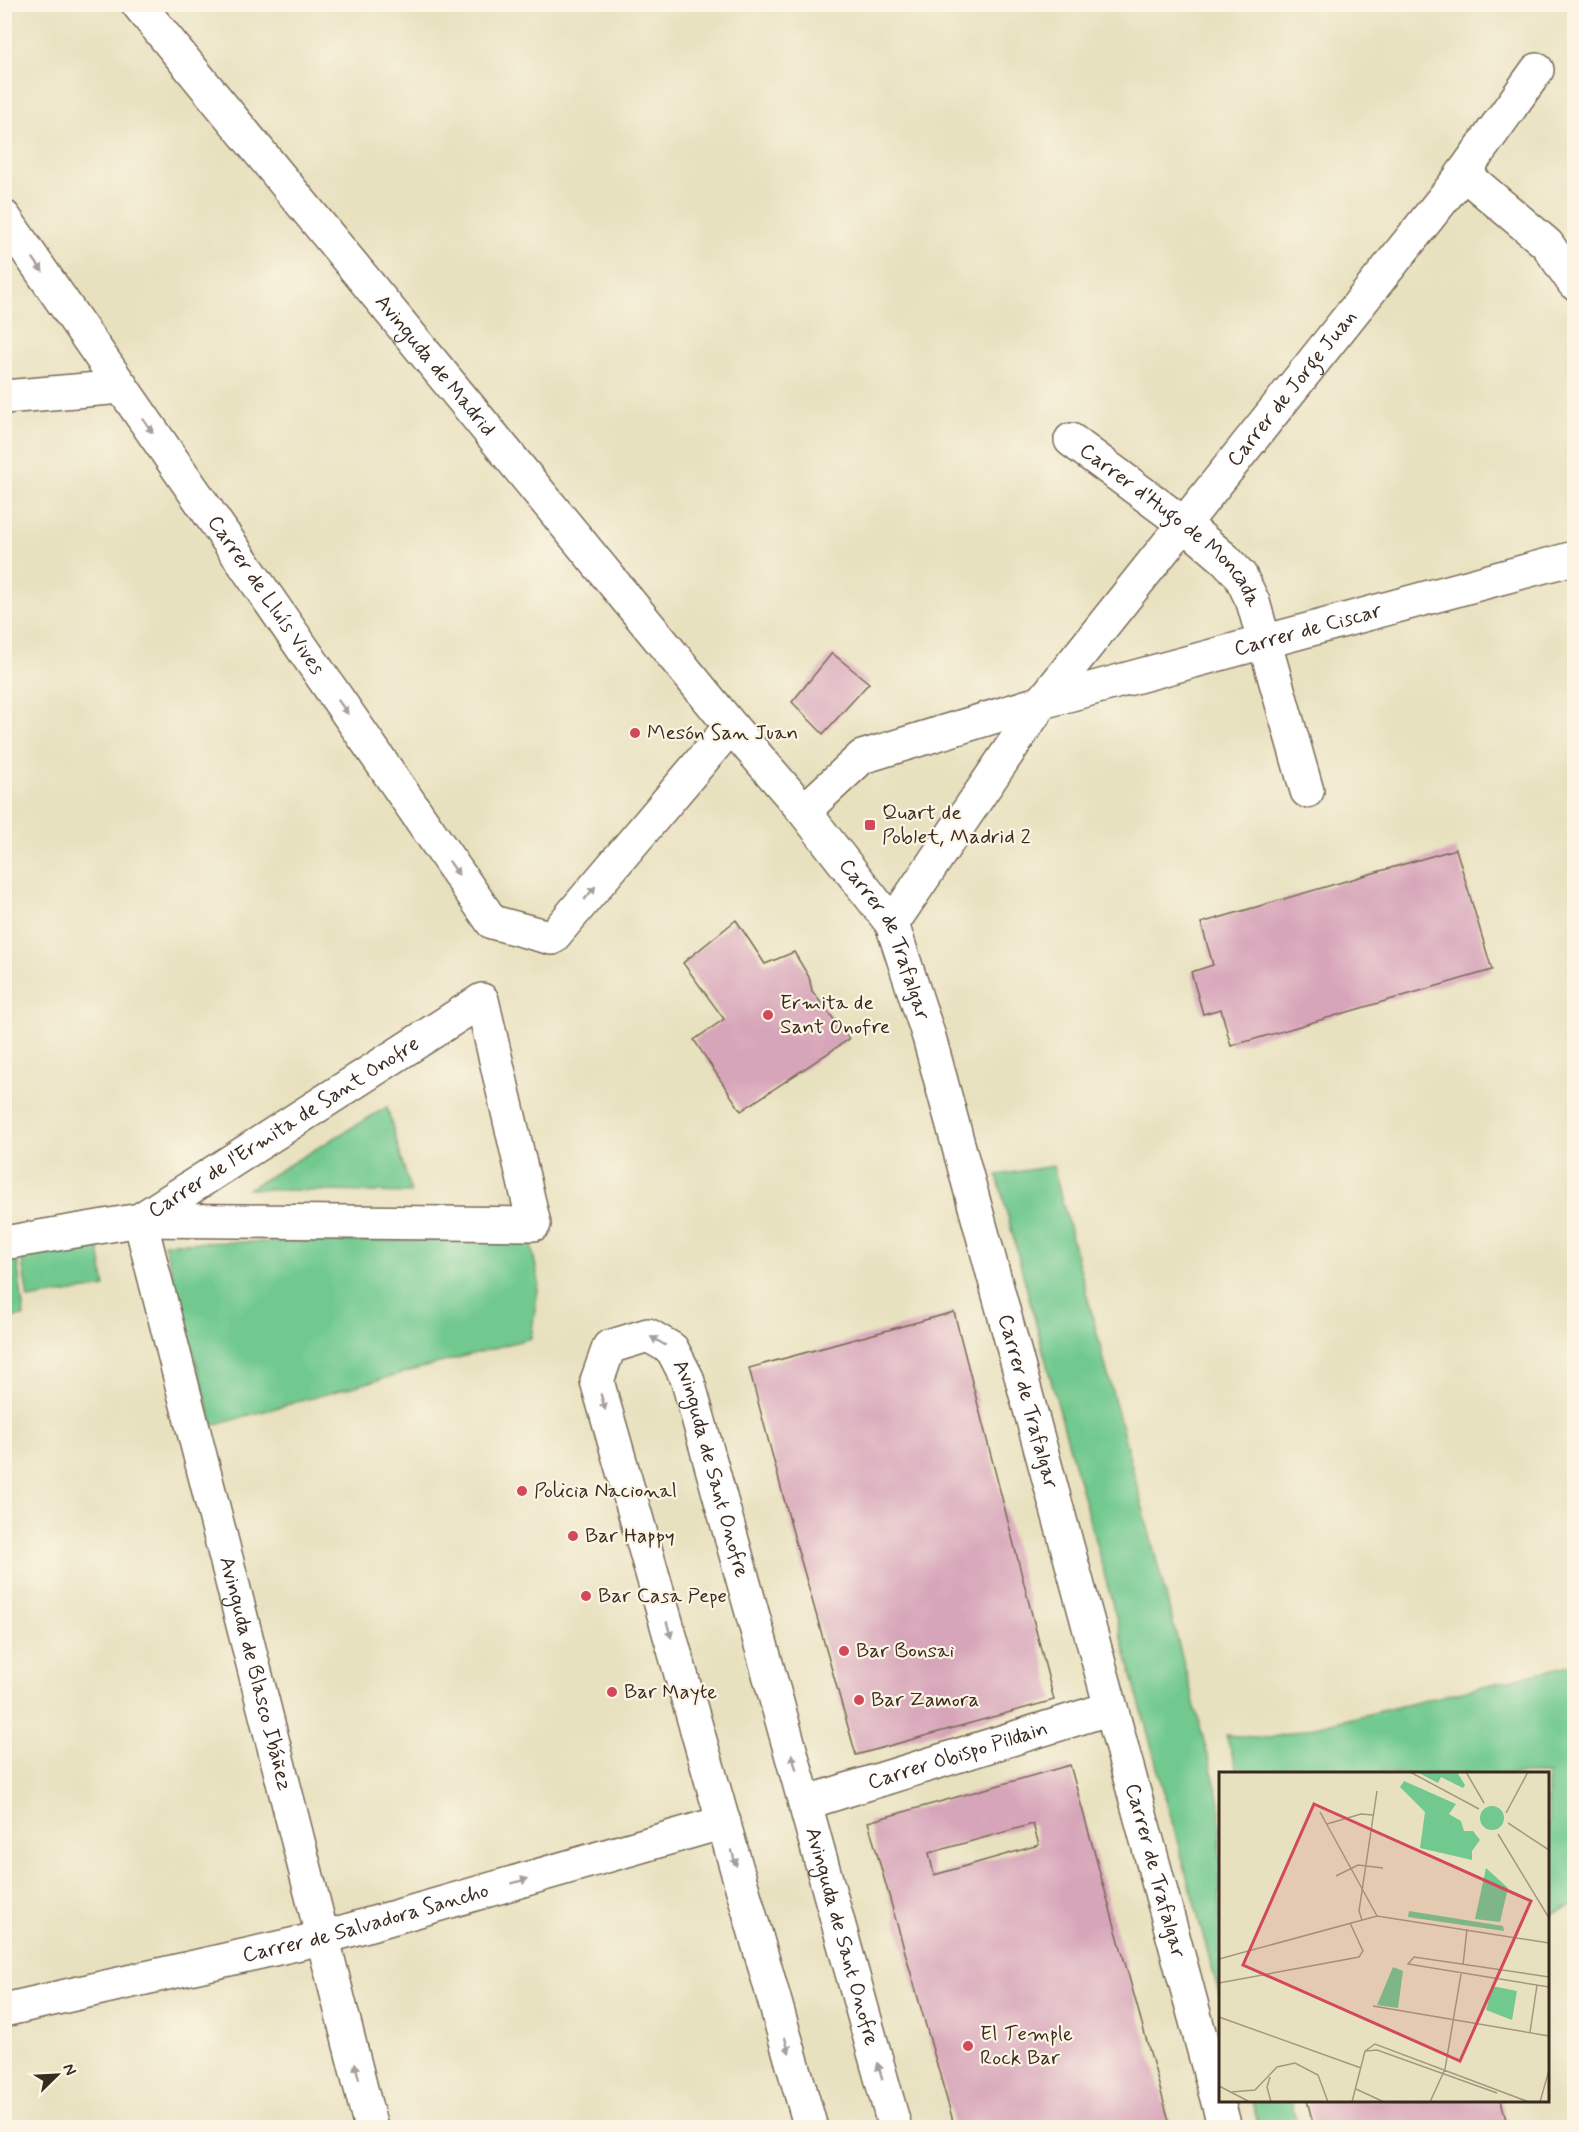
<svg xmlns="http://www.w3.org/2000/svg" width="1579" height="2132" viewBox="0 0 1579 2132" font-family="Mynerve,sans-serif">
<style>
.green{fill:#71c98f;stroke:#567a56;stroke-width:1.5}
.building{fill:#d7a5b9;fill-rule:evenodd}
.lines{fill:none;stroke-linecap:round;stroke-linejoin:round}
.minor-casing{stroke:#786a56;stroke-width:36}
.minor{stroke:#fff;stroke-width:33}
.oneway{fill:#a79f9a}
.poi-dot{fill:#d1495b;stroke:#fcf5e5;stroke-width:2}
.labels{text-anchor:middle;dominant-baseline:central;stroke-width:4.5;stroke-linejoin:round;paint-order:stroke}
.street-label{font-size:21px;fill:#3b2a1e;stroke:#fcf5e5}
.poi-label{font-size:21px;fill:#3b2a1e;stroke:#fcf5e5;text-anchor:start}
.inset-road{fill:none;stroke:#a3987f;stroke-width:1.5}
.view{fill:#d1495b;fill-opacity:0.15;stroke:#d1495b;stroke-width:3}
.inset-edge{fill:none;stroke:#3b2a1e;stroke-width:3}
</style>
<rect width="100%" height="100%" fill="#fcf5e5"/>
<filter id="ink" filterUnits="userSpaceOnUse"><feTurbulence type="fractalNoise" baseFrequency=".0167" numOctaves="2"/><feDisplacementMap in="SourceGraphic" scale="12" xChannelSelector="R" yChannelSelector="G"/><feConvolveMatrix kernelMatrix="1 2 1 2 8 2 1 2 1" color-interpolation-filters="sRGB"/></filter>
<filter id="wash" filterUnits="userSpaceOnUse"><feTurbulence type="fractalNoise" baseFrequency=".008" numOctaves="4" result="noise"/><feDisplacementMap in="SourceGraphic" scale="24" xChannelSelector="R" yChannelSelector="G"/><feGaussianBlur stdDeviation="1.35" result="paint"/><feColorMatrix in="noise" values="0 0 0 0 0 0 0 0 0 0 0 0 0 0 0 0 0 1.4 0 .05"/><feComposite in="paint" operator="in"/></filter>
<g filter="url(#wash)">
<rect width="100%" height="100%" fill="#e8e1bf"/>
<g class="green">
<path d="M 387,1107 L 411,1193 L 248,1189 Z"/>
<path d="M 1053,1166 L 1220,1802 L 1220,1997 L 1041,1343 L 997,1175 Z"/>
<path d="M 530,1239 L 539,1282 L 531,1338 L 213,1425 L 164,1243 Z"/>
<path d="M 98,1242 L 105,1287 L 28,1299 L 21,1254 Z"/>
<path d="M 16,1252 L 24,1316 L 5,1318 L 4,1254 Z"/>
<path d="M 1574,1664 L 1574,1904 L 1548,1917 L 1548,1774 L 1238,1773 L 1226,1735 L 1270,1738 Z"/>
<path d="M 1252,2101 L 1291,2101 L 1298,2127 L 1259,2127 Z"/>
</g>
<g id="blocks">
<g class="building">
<path d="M 832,653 L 869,683 L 823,734 L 792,702 Z"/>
<path d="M 1456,849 L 1492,970 L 1231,1046 L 1221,1009 L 1203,1014 L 1191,972 L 1213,965 L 1201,923 Z"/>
<path d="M 736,920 L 765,964 L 794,952 L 809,977 L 812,991 L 849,1039 L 741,1111 L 694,1040 L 724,1019 L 683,963 Z"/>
<path d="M 954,1312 L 1054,1700 L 856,1755 L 792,1529 L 749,1368 Z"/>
<path d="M 1070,1765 L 1171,2128 L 955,2128 L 868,1822 ZM 1033,1824 L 1039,1845 L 934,1875 L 929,1853 Z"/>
<path d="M 1307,2100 L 1501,2100 L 1508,2128 L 1314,2128 Z"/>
</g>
</g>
</g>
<g filter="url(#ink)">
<use href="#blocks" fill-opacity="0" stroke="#786a56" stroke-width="1.5"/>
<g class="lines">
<g class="minor-casing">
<g id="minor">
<path id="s1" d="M 138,4 L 731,726 L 804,811 L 892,924 L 929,1037 L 1225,2128"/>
<path d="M 1463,173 L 1547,244 L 1574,283"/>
<path id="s2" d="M 4,217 L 492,922 L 552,938 L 731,726"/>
<path d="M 4,397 L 122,387"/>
<path id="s3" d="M 1071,440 L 1184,524 L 1225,559 L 1240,575 L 1253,602 L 1307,791"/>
<path id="s4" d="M 804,811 L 862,757 L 1042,702 L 1574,558"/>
<path id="s5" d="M 892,924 L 1042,702 L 1459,179 L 1537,70"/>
<path id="s6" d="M 140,1220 L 371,2128"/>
<path id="s7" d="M 4,1243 L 140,1220 L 482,1000 L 534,1224 L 140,1220"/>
<path id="s8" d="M 805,1803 L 1111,1708"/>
<path id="s9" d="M 4,2010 L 322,1938 L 724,1822"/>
<path id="s10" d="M 811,2128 L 597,1381 L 609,1347 L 648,1335 L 672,1349 L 687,1378 L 895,2128"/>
</g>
</g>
<use href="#minor" class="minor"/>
</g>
<defs><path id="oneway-solid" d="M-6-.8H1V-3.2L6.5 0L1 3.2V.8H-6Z" transform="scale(1.5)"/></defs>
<g class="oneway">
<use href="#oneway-solid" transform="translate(38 265) rotate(55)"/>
<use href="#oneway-solid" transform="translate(148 426) rotate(55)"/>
<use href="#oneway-solid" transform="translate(343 707) rotate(55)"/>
<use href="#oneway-solid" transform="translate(454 868) rotate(55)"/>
<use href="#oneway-solid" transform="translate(590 893) rotate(-50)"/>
<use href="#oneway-solid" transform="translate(658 1341) rotate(-150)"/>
<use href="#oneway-solid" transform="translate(603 1402) rotate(74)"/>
<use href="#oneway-solid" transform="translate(669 1630) rotate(74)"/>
<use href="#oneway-solid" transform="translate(794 1762) rotate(-106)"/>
<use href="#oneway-solid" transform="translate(734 1858) rotate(74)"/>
<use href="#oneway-solid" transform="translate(520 1881) rotate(-16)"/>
<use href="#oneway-solid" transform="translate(787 2045) rotate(74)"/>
<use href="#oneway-solid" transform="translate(357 2071) rotate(-104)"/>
<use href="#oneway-solid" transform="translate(880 2071) rotate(-106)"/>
</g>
</g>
<g class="poi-dot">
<circle cx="635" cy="733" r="6"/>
<rect x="864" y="819" width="12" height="12" rx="3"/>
<circle cx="768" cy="1015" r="6"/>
<circle cx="522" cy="1491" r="6"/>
<circle cx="573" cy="1536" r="6"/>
<circle cx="586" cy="1596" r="6"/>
<circle cx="844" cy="1651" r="6"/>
<circle cx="612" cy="1692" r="6"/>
<circle cx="859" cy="1700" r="6"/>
<circle cx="968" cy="2046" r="6"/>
</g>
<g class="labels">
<g class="street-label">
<text stroke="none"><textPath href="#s1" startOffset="468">Avinguda de Madrid</textPath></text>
<text stroke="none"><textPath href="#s5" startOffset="669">Carrer de Jorge Juan</textPath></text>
<text stroke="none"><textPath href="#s3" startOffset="132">Carrer d'Hugo de Moncada</textPath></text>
<text stroke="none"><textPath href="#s2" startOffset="460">Carrer de Lluís Vives</textPath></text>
<text stroke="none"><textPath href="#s4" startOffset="543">Carrer de Ciscar</textPath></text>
<text stroke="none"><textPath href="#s1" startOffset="1200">Carrer de Trafalgar</textPath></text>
<text stroke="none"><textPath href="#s7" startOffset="309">Carrer de l'Ermita de Sant Onofre</textPath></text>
<text stroke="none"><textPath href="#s1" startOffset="1686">Carrer de Trafalgar</textPath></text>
<text stroke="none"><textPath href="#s10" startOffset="1008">Avinguda de Sant Onofre</textPath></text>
<text stroke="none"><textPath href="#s6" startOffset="468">Avinguda de Blasco Ibáñez</textPath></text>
<text stroke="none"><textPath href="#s8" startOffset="160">Carrer Obispo Pildain</textPath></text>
<text stroke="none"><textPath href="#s1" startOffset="2172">Carrer de Trafalgar</textPath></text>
<text stroke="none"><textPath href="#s9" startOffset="372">Carrer de Salvadora Sancho</textPath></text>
<text stroke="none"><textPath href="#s10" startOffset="1494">Avinguda de Sant Onofre</textPath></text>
</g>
<g class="poi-label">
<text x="647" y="733">Mesón San Juan</text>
<text x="882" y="813">Quart de<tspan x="882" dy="24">Poblet, Madrid 2</tspan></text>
<text x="780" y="1003">Ermita de<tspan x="780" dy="24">Sant Onofre</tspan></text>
<text x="534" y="1491">Policia Nacional</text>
<text x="585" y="1536">Bar Happy</text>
<text x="598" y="1596">Bar Casa Pepe</text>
<text x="856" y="1651">Bar Bonsai</text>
<text x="624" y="1692">Bar Mayte</text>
<text x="871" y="1700">Bar Zamora</text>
<text x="980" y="2034">El Temple<tspan x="980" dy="24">Rock Bar</tspan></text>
</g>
</g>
<g transform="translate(1219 1772)">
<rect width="330" height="330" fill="#e8e1bf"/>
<path d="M 198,0 L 238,0 L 246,13 L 244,16 L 222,5 L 219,11 ZM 185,9 L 237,32 L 230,42 L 242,49 L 245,59 L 254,59 L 261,68 L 253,79 L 253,88 L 201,76 L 206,40 L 181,15 ZM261 46a12 12 0 1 1 24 0a12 12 0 1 1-24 0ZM 267,96 L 289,116 L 281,150 L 256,147 ZM 190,139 L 284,154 L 285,159 L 189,145 ZM 174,195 L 184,199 L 179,236 L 158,233 ZM 273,214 L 298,219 L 293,248 L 267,238 Z" fill="#71c98f"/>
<path class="inset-road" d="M 191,0 L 260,37M 247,0 L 265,31M 101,40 L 158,144M 287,41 L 309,0M 289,51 L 330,78M 108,52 L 142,42 L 154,43M 279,62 L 330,146M 117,104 L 139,93 L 164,96M 143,148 L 140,139 L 158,19M 0,187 L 158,144 L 330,171M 244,193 L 248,157M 330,205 L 195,185 L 189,192 L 330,215M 0,211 L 140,185 L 144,179 L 131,151M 154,234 L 330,264M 0,245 L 142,296M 311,260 L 318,213M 146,279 L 156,272 L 310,330M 146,279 L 158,278 L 278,321M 51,305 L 48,315 L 52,330M 0,314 L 31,330M 137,317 L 165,330M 12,320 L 36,318 L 58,295 L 76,291 L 99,303 L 109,330M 133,330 L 146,279M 211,330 L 226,297 L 242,202M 321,330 L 330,298"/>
<path class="view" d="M 95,32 L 312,129 L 241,289 L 24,193 Z"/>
<rect width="330" height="330" class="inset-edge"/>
</g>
<rect width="1579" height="2132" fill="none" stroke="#fcf5e5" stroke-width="24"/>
<g transform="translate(57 2075) rotate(66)" stroke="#fcf5e5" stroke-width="4.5" paint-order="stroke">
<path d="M0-4.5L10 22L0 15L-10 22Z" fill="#3b2a1e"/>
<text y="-9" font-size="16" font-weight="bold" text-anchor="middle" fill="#3b2a1e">N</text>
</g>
</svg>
